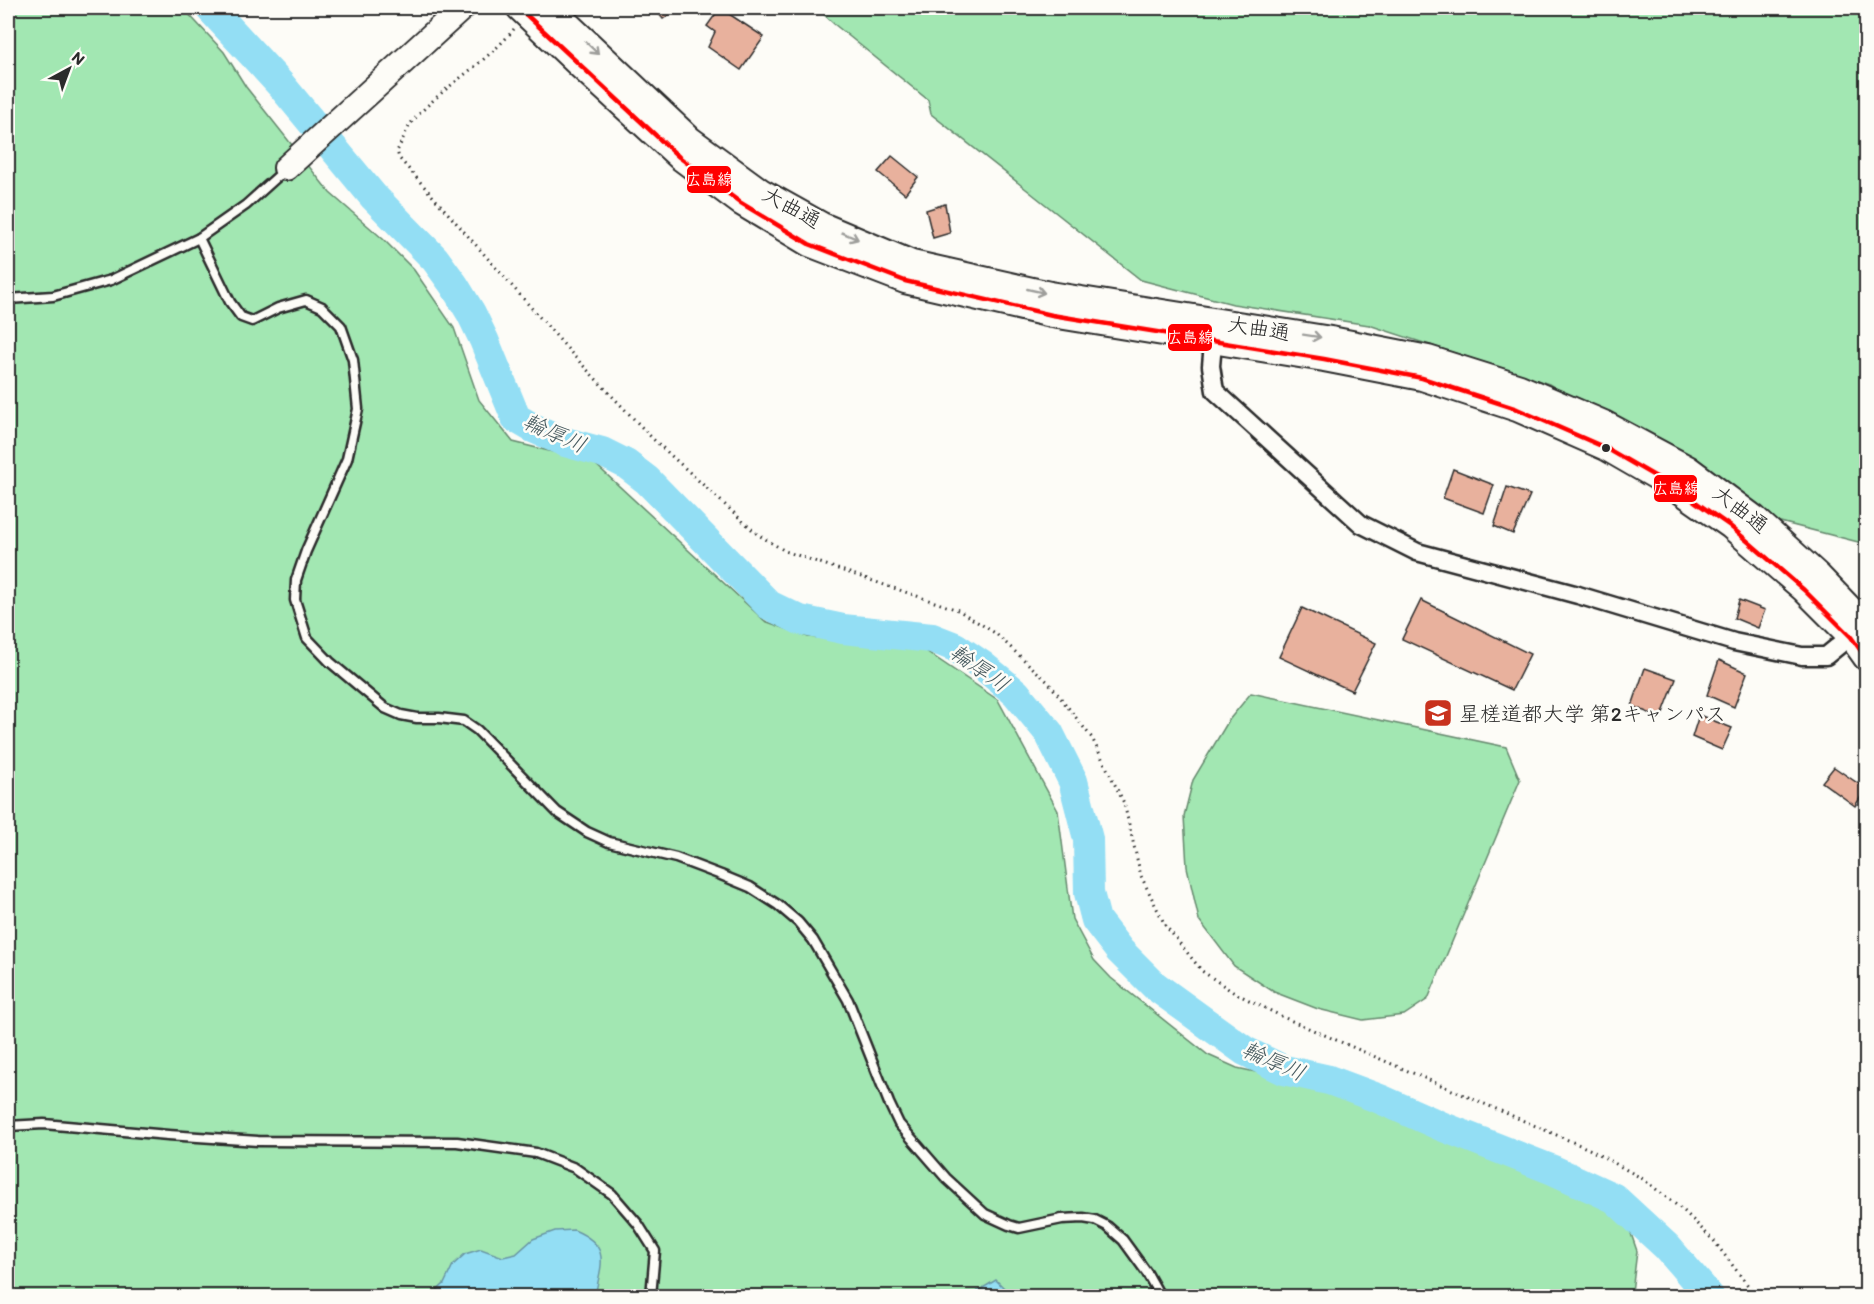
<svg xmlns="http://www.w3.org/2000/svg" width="1874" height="1304" viewBox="0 0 1874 1304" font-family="Itim,'Klee One',sans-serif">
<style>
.green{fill:#a2e7b2;stroke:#66896e;stroke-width:1.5}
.water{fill:#93def4;stroke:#6996a4;stroke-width:1.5}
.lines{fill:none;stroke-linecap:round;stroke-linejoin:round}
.river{stroke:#93def4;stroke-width:30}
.building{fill:#e8b19d;stroke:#2b2b2b;stroke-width:1.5}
.lane-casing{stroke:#2b2b2b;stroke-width:13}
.street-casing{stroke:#2b2b2b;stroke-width:21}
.secondary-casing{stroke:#2b2b2b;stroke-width:28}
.path{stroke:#2b2b2b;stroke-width:3;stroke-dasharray:1.5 4.5;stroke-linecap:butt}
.lane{stroke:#fdfcf7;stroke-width:8}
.street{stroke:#fdfcf7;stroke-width:16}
.secondary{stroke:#fdfcf7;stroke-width:24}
.bus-1-casing{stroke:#fdfcf7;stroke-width:9}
.bus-1{stroke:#f00;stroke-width:4.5}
.oneway{stroke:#9e9e9b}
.bus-dot{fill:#2b2b2b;stroke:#fdfcf7;stroke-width:2}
.labels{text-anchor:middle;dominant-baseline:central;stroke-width:5;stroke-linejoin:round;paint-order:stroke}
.street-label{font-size:21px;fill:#2b2b2b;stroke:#fdfcf7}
.poi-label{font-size:21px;fill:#2b2b2b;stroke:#fdfcf7;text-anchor:start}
.water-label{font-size:22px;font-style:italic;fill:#45585d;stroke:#fdfcf7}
.line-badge{stroke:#fdfcf7;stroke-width:2}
.badge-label{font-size:16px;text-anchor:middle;font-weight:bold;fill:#fff}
</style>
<rect width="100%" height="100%" fill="#fdfcf7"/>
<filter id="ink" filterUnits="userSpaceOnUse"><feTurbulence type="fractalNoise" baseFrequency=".0167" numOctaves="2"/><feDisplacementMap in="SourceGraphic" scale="12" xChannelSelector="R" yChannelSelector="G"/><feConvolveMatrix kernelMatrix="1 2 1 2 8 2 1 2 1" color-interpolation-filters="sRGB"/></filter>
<g filter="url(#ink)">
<g class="green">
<path d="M 8,8 L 183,8 L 224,52 L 246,87 L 330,193 L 383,239 L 414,270 L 454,328 L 479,400 L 513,442 L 593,462 L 765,621 L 808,637 L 861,642 L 914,643 L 998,700 L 1058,811 L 1072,919 L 1094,960 L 1111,978 L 1208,1055 L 1237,1068 L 1357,1094 L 1445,1134 L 1591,1186 L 1624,1213 L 1637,1251 L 1632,1292 L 1627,1296 L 8,1296 Z"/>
<path d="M 817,8 L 1866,8 L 1866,544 L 1753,515 L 1549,384 L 1369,325 L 1233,304 L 1141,280 L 931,114 L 928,100 L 834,24 Z"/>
<path d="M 1251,693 L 1506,747 L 1520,780 L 1428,999 L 1404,1015 L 1363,1020 L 1318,1009 L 1274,992 L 1234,966 L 1199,920 L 1187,867 L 1184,816 L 1193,780 L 1229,720 Z"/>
</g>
<g class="water">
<path d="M 574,1230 C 612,1246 601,1264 595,1296 L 431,1296 L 444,1284 L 453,1265 L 465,1254 L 481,1249 L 503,1257 L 516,1254 L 533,1239 L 555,1231 Z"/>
<path d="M 996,1280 L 1012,1296 L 976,1296 L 976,1292 Z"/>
</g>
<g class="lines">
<path class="river" d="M 210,8 L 281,85 L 373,196 L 435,259 L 454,285 L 471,313 L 484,340 L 516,418 L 533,428 L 565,442 L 602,452 L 626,464 L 647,480 L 769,605 L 800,620 L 843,629 L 932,638 L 955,647 L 983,666 L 1016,693 L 1049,733 L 1073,781 L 1088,839 L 1089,893 L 1096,920 L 1120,951 L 1155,986 L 1245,1051 L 1284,1070 L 1329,1080 L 1380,1099 L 1441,1126 L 1553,1170 L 1614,1198 L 1667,1247 L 1709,1296"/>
</g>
<g class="building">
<path d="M 654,8 L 679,8 L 663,19 Z"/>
<path d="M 720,8 L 764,37 L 741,70 L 708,47 L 715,32 L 707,26 Z"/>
<path d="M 892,156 L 918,177 L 905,194 L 878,172 Z"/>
<path d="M 945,204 L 950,233 L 933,238 L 926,210 Z"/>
<path d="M 1453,469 L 1494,485 L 1484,513 L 1443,498 Z"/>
<path d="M 1507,487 L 1530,495 L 1513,534 L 1494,526 Z"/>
<path d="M 1421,600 L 1530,654 L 1512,690 L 1402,639 Z"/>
<path d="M 1739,600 L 1765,610 L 1758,628 L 1734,618 Z"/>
<path d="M 1302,608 L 1376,643 L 1352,691 L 1279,657 Z"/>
<path d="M 1719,660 L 1747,673 L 1734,707 L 1707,695 Z"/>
<path d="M 1645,668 L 1676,679 L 1661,718 L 1632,706 Z"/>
<path d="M 1699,715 L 1732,728 L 1722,750 L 1692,737 Z"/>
<path d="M 1834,767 L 1866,789 L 1855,806 L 1822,782 Z"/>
<path d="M 1866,822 L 1866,835 L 1860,827 Z"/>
</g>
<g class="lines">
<g class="lane-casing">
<g id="lane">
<path d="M 199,238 L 230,302 L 241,317 L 252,321 L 278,308 L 306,300 L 322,307 L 341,326 L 353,360 L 358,409 L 347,459 L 306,551 L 296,580 L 295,600 L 307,638 L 330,662 L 385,708 L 401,715 L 417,718 L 439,718 L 464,721 L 477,730 L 557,812 L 587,832 L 609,842 L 676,858 L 721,875 L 750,887 L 778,905 L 798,922 L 813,940 L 848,1000 L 889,1103 L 899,1124 L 946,1178 L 985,1214 L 1009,1225 L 1019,1228 L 1062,1219 L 1083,1218 L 1095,1220 L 1107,1226 L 1123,1240 L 1147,1273 L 1160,1296"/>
<path d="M 8,299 L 53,296 L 111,280 L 199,238 L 246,205 L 286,169"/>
<path d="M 8,1126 L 44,1124 L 168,1135 L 258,1141 L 457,1142 L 536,1153 L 575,1168 L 612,1194 L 638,1224 L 655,1251 L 651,1296"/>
</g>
</g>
<g class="street-casing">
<path id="street" d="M 1214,332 L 1211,366 L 1215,391 L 1361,524 L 1417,552 L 1578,595 L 1734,642 L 1802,656 L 1826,656 L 1858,630"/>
</g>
<g class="secondary-casing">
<g id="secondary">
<path d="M 519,8 L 581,67 L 679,157 L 741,203 L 809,244 L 905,281 L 1052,315 L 1324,359 L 1422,378 L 1517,409 L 1606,448 L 1677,489 L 1730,526 L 1804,590 L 1851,637 L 1866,658"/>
<path d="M 551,8 L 690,139 L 761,191 L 822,225 L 912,263 L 1050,294 L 1331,339 L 1428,358 L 1520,387 L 1604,423 L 1688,468 L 1755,518 L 1819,576 L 1866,625"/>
<path d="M 286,168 L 462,8"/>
</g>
</g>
<path class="path" d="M 514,29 C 485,65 442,86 412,122 C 406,130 402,142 397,151 L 399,158 L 573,355 L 653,439 L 757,534 L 785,551 L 958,610 L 995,633 L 1049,683 L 1092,738 L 1124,803 L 1141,876 L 1165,925 L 1202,971 L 1233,992 L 1285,1018 L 1589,1149 L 1643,1179 L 1684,1211 L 1714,1241 L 1756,1296"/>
<use href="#lane" class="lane"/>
<use href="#street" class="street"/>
<use href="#secondary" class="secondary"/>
<g class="bus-1-casing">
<path id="bus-1" d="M 519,8 L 679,157 L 741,203 L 809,244 L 905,281 L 1052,315 L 1324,359 L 1422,378 L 1517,409 L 1606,448 L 1677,489 L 1730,526 L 1804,590 L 1851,637 L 1866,658"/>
</g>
<use href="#bus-1" class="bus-1"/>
</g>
<defs><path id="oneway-shaft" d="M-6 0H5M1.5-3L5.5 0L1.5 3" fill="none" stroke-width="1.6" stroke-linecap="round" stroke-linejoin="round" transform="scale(1.5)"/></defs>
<g class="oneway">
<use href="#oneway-shaft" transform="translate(592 48) rotate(44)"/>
<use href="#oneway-shaft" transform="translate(850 236) rotate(23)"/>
<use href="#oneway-shaft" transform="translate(1036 291) rotate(13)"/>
<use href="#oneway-shaft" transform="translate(1312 336) rotate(9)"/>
</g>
</g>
<defs>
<g id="university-square" transform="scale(1.5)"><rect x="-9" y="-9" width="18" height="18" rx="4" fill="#c8321e" stroke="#fdfcf7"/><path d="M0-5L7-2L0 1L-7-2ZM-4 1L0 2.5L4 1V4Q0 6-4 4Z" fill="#fff"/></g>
</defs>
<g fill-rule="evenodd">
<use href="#university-square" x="1438" y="713"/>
</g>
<circle class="bus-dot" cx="1606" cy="448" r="5"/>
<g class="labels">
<g class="street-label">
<text transform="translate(792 207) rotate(29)">大曲通</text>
<text transform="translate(1259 328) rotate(9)">大曲通</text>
<text transform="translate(1741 509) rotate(38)">大曲通</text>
</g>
<g class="poi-label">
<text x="1459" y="713">星槎道都大学 第2キャンパス</text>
</g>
<g class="water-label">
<text transform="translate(555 433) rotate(24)">輪厚川</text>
<text transform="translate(980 668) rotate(35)">輪厚川</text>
<text transform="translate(1274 1061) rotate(24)">輪厚川</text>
</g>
</g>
<g class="line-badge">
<rect x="686" y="165" width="46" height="29" rx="6" fill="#f00"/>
<rect x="1167" y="323" width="46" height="29" rx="6" fill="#f00"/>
<rect x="1653" y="474" width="45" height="29" rx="6" fill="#f00"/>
</g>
<g class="badge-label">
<text x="709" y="185">広島線</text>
<text x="1190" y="343">広島線</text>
<text x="1676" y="494">広島線</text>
</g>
<rect width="1874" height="1304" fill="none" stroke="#fdfcf7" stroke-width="30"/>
<rect x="15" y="15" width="1844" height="1274" fill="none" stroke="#2b2b2b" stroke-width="2" filter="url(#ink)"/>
<g transform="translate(69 69) rotate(41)" stroke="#fdfcf7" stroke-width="4.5" paint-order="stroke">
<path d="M0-4.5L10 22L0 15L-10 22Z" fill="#2b2b2b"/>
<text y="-9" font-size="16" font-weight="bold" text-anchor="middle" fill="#2b2b2b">N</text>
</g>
</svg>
